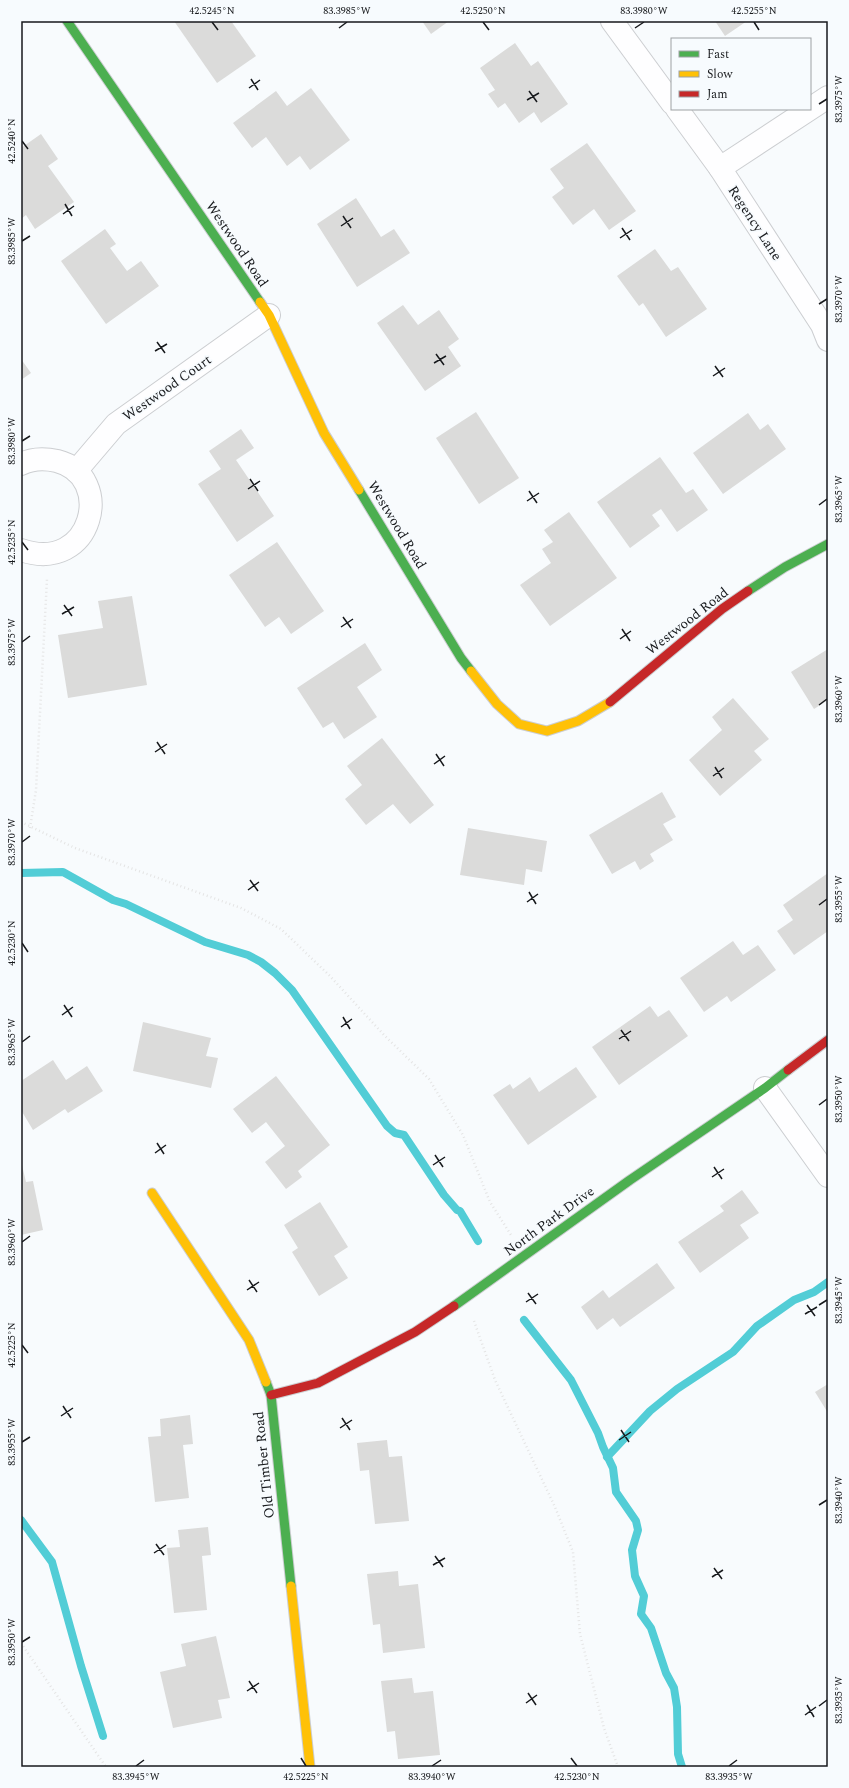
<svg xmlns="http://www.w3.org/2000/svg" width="849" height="1788" viewBox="0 0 849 1788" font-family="Spectral,serif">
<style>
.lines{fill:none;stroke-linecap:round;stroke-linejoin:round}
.stream{stroke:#52cdd6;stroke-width:8}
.building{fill:#dbdbda}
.street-casing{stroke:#ccced1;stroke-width:24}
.fast-casing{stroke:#ccced1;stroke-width:11}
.slow-casing{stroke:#ccced1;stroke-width:11}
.jam-casing{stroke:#ccced1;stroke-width:11}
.path{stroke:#e4e4e4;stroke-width:2.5;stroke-dasharray:1 3;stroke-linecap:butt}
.street{stroke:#fefeff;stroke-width:22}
.fast{stroke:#4caf50;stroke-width:9}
.slow{stroke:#ffc107;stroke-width:9}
.jam{stroke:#c62828;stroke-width:9}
.ticks{fill:none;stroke:#17191c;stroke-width:1.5}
.labels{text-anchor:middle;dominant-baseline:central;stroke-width:3.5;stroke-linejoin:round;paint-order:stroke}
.street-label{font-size:14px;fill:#17191c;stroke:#f7fbfe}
.neatline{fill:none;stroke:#17191c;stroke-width:1.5}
.ticks-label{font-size:10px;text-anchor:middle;fill:#17191c}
</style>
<rect width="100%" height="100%" fill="#f8fbfd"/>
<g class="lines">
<g class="stream">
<path d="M 21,873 L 63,872 L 113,900 L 126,904 L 205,942 L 248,955 L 261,962 L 275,973 L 292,990 L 387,1126 L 395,1133 L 404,1135 L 444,1195 L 457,1210 L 460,1211 L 478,1241"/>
<path d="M 524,1320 L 571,1380 L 598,1433 L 603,1447 L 613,1468 L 616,1492 L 636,1521 L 638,1530 L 632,1550 L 635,1576 L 644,1596 L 641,1614 L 651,1628 L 666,1673 L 674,1688 L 677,1707 L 678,1754 L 682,1767"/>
<path d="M 607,1457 L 650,1411 L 677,1389 L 733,1352 L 757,1326 L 794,1300 L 814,1292 L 828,1282"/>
<path d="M 21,1520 L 52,1562 L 81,1666 L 103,1736"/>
</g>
</g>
<g class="building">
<path d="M 174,21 L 231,21 L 256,56 L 217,83 Z"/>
<path d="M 422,21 L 449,21 L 431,34 Z"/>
<path d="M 715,21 L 747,21 L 725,36 Z"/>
<path d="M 515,43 L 531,66 L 538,61 L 568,104 L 541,123 L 534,112 L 519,123 L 505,103 L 498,108 L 488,94 L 495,90 L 480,68 Z"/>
<path d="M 311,88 L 350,140 L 310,170 L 300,156 L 287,166 L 266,137 L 252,148 L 233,123 L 276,91 L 287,106 Z"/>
<path d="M 41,134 L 58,159 L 48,166 L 74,202 L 35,229 L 26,215 L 21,219 L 21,148 Z"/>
<path d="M 587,143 L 636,211 L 609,230 L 594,209 L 573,225 L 552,197 L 564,188 L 550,169 Z"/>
<path d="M 356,198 L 381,237 L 394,229 L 410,253 L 357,287 L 317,224 Z"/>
<path d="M 105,229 L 116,244 L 110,248 L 127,271 L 141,261 L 159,286 L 106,324 L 61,261 Z"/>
<path d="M 655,249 L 671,271 L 678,267 L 707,309 L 666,337 L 643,303 L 639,306 L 617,276 Z"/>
<path d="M 403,305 L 418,325 L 439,310 L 459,339 L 448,347 L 461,366 L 425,391 L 377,323 Z"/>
<path d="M 21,359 L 31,373 L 21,380 Z"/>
<path d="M 476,412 L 519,478 L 479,504 L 436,438 Z"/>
<path d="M 748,413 L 760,430 L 768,424 L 786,449 L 723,494 L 693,453 Z"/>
<path d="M 241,429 L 254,448 L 236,460 L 274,516 L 237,542 L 198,484 L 221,469 L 209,451 Z"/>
<path d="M 660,457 L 686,493 L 693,489 L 708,510 L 677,532 L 661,509 L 652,515 L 660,526 L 630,548 L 597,502 Z"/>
<path d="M 569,512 L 617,578 L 550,626 L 520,585 L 551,563 L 542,549 L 553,542 L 544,530 Z"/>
<path d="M 277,542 L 324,611 L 291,634 L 279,617 L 265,627 L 229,575 Z"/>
<path d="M 132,596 L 147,685 L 68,698 L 58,635 L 103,628 L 98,601 Z"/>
<path d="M 365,643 L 382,670 L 357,687 L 377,717 L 344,739 L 333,722 L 323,728 L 297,688 Z"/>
<path d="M 828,649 L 828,700 L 814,709 L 791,672 Z"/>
<path d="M 733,698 L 769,739 L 754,751 L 762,760 L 720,796 L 689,760 L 722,730 L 712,717 Z"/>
<path d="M 382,738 L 434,805 L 410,824 L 393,804 L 366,825 L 345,799 L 362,785 L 347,766 Z"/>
<path d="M 662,792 L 676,817 L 663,824 L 673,840 L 650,854 L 654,861 L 640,870 L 635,861 L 612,874 L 589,835 Z"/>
<path d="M 468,828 L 547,841 L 542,872 L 526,869 L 524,885 L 460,875 Z"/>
<path d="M 828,873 L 828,931 L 794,955 L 777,931 L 793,920 L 783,905 Z"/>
<path d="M 733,941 L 743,955 L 758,945 L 776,970 L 731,1002 L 727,996 L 704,1012 L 680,978 Z"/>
<path d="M 650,1006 L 658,1017 L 669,1010 L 688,1036 L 619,1085 L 592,1047 Z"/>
<path d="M 143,1022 L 211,1038 L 206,1056 L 218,1058 L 211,1088 L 133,1071 Z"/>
<path d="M 53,1060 L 66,1080 L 87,1066 L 103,1091 L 68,1113 L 65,1109 L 33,1130 L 21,1110 L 21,1081 Z"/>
<path d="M 576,1067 L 597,1097 L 528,1145 L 493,1095 L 510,1084 L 513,1089 L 530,1077 L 539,1092 Z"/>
<path d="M 276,1076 L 330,1145 L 298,1171 L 302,1177 L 286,1189 L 265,1162 L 285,1146 L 266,1122 L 252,1133 L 233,1109 Z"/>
<path d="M 21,1161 L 26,1182 L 33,1181 L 43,1230 L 21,1235 Z"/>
<path d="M 742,1190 L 759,1213 L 740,1225 L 749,1238 L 700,1273 L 678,1242 L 724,1211 L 720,1206 Z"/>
<path d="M 320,1202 L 348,1247 L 334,1256 L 348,1278 L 319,1296 L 292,1252 L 298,1248 L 284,1225 Z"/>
<path d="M 657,1263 L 675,1288 L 620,1327 L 613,1318 L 597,1330 L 581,1307 L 603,1290 L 609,1298 Z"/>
<path d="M 828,1384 L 828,1413 L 815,1392 Z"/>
<path d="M 190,1415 L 193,1444 L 183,1445 L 189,1498 L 155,1502 L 148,1437 L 161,1436 L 160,1419 Z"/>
<path d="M 387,1440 L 389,1457 L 402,1456 L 409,1521 L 375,1524 L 369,1470 L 360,1471 L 357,1443 Z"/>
<path d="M 208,1527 L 211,1555 L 202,1556 L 207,1610 L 174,1613 L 167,1548 L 180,1547 L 178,1530 Z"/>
<path d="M 398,1571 L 399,1586 L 418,1584 L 425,1648 L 383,1653 L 380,1624 L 373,1625 L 367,1574 Z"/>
<path d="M 216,1636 L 230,1698 L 218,1700 L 222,1718 L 173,1728 L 160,1672 L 186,1666 L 181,1644 Z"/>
<path d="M 412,1678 L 414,1693 L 433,1691 L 440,1755 L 398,1759 L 395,1731 L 387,1732 L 381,1681 Z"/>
</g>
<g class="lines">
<g class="street-casing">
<g id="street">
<path d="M 612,21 L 672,103"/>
<path d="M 677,109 L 720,168 L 822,325 L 828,340"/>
<path d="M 720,168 L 828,97"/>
<path d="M 21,464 C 33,458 44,458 57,461 C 116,476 93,575 21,550"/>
<path d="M 76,471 L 116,424 L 269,315"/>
<path d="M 765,1088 L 828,1176"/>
</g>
</g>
<g class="fast-casing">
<g id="fast">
<path d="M 67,21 L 260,302"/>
<path d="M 359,490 L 461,658 L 471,671"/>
<path d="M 748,591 L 785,567 L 828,544"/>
<path d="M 454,1306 L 630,1180 L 765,1088 L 788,1070"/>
<path d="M 266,1382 L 271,1395 L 291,1586"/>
</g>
</g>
<g class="slow-casing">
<g id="slow">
<path d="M 260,302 L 269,315 L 324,433 L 359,490"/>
<path d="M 471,671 L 497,704 L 519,724 L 547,731 L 578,721 L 610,702"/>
<path d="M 152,1193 L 249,1340 L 266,1382"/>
<path d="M 291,1586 L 310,1767"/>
</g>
</g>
<g class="jam-casing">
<g id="jam">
<path d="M 610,702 L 722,609 L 748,591"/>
<path d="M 788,1070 L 828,1040"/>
<path d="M 271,1395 L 318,1383 L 415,1332 L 454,1306"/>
</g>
</g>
<g class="path">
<path d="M 21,822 L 75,848 L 241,908 L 281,929 L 329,975 L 384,1035 L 429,1079 L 463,1135 L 490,1202 L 511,1235"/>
<path d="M 30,828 L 36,790 L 47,579"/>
<path d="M 474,1321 L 495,1380 L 555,1507 L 573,1552 L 580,1634 L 604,1728 L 618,1767"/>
<path d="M 21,1643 L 106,1767"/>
</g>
<use href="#street" class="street"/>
<use href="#fast" class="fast"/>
<use href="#slow" class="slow"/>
<use href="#jam" class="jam"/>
</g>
<path class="ticks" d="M 212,22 L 218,30M 483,22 L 489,30M 754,22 L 759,30M 339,28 L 347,22M 635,28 L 644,22M 251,79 L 258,90M 249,88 L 260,80M 529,91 L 537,102M 527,100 L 539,93M 819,104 L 827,99M 22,141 L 28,149M 65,204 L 72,216M 63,214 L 74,206M 343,216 L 351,228M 341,226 L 353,218M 622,228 L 630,240M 620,238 L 632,230M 22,241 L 30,236M 819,304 L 827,299M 157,342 L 165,353M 155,351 L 167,344M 436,354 L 444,365M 434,363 L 446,356M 715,366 L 723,377M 713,376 L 725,368M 22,441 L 30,436M 250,479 L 258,491M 248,489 L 260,481M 529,491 L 537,503M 527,501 L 539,493M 819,505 L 827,499M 22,542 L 28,550M 64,605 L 72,616M 62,614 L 74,607M 343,617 L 351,628M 341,627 L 353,619M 622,629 L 630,641M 620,639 L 631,631M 22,642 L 30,636M 819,705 L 827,699M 157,742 L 165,754M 155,752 L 167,744M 436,754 L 444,766M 434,764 L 445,756M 715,767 L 722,778M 713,776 L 724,768M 22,842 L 30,836M 250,880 L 258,891M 248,890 L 259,882M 529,892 L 536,904M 527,902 L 538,894M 819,905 L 827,899M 22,943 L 28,952M 64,1005 L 72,1017M 62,1015 L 73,1007M 343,1017 L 350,1029M 341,1027 L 352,1019M 621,1030 L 629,1041M 619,1039 L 631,1031M 22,1042 L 30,1036M 819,1105 L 827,1099M 157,1143 L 164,1154M 155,1153 L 166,1145M 435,1155 L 443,1167M 433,1165 L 445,1157M 714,1167 L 722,1179M 712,1177 L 724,1169M 22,1242 L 30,1236M 249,1280 L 257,1292M 247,1290 L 259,1282M 528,1293 L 536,1304M 526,1302 L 538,1294M 807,1305 L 815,1316M 819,1305 L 827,1300M 805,1314 L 817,1307M 22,1345 L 28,1353M 63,1406 L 71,1418M 61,1416 L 73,1408M 342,1418 L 350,1430M 340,1428 L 352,1420M 621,1430 L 629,1442M 619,1440 L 631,1432M 22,1442 L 30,1437M 819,1505 L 827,1500M 156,1544 L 164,1555M 154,1553 L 166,1545M 435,1556 L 443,1567M 433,1565 L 445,1558M 714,1568 L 722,1579M 712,1577 L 723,1570M 22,1642 L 30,1637M 249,1681 L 257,1693M 247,1691 L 259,1683M 528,1693 L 536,1705M 526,1703 L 537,1695M 807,1705 L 814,1717M 819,1706 L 827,1700M 805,1715 L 816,1707M 301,1758 L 306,1766M 571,1758 L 577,1766M 136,1766 L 144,1760M 432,1766 L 441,1760M 729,1766 L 737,1760"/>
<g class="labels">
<g class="street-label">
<text transform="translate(755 223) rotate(57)">Regency Lane</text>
<text transform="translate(237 244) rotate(56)">Westwood Road</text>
<text transform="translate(167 388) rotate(-35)">Westwood Court</text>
<text transform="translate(397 525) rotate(59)">Westwood Road</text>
<text transform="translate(687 621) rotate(-38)">Westwood Road</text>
<text transform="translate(549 1221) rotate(-36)">North Park Drive</text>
<text transform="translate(264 1465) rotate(-96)">Old Timber Road</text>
</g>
</g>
<rect width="849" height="1788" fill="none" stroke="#f7fbfe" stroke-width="44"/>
<rect x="671" y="38" width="140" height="72" fill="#f7fbfe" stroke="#9da1a4"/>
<rect x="679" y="51" width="20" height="6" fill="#4caf50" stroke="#9da1a4"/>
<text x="707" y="58" font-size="12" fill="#17191c">Fast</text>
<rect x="679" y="71" width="20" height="6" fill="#ffc107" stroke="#9da1a4"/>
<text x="707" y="78" font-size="12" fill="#17191c">Slow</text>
<rect x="679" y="91" width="20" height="6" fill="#c62828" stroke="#9da1a4"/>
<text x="707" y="98" font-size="12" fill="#17191c">Jam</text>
<rect x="22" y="22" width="805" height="1744" class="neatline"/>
<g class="ticks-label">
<text x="212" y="14">42.5245°N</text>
<text x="347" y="14">83.3985°W</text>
<text x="483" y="14">42.5250°N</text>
<text x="644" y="14">83.3980°W</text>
<text x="754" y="14">42.5255°N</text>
<text transform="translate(838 99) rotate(-90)" y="4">83.3975°W</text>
<text transform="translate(11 141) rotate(-90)" y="4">42.5240°N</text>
<text transform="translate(11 241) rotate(-90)" y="4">83.3985°W</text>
<text transform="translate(838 299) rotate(-90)" y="4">83.3970°W</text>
<text transform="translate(11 441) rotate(-90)" y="4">83.3980°W</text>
<text transform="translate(838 499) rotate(-90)" y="4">83.3965°W</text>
<text transform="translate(11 542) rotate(-90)" y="4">42.5235°N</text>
<text transform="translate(11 642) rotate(-90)" y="4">83.3975°W</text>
<text transform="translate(838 699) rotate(-90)" y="4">83.3960°W</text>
<text transform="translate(11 842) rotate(-90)" y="4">83.3970°W</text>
<text transform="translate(838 899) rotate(-90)" y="4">83.3955°W</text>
<text transform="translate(11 943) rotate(-90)" y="4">42.5230°N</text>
<text transform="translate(11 1042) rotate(-90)" y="4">83.3965°W</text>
<text transform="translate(838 1099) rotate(-90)" y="4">83.3950°W</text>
<text transform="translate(11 1242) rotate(-90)" y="4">83.3960°W</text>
<text transform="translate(838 1300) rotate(-90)" y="4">83.3945°W</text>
<text transform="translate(11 1345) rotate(-90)" y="4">42.5225°N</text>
<text transform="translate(11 1442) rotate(-90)" y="4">83.3955°W</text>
<text transform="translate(838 1500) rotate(-90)" y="4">83.3940°W</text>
<text transform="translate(11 1642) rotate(-90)" y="4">83.3950°W</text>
<text transform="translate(838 1700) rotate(-90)" y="4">83.3935°W</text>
<text x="136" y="1780">83.3945°W</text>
<text x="306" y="1780">42.5225°N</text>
<text x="432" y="1780">83.3940°W</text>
<text x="577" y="1780">42.5230°N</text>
<text x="729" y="1780">83.3935°W</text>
</g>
</svg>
